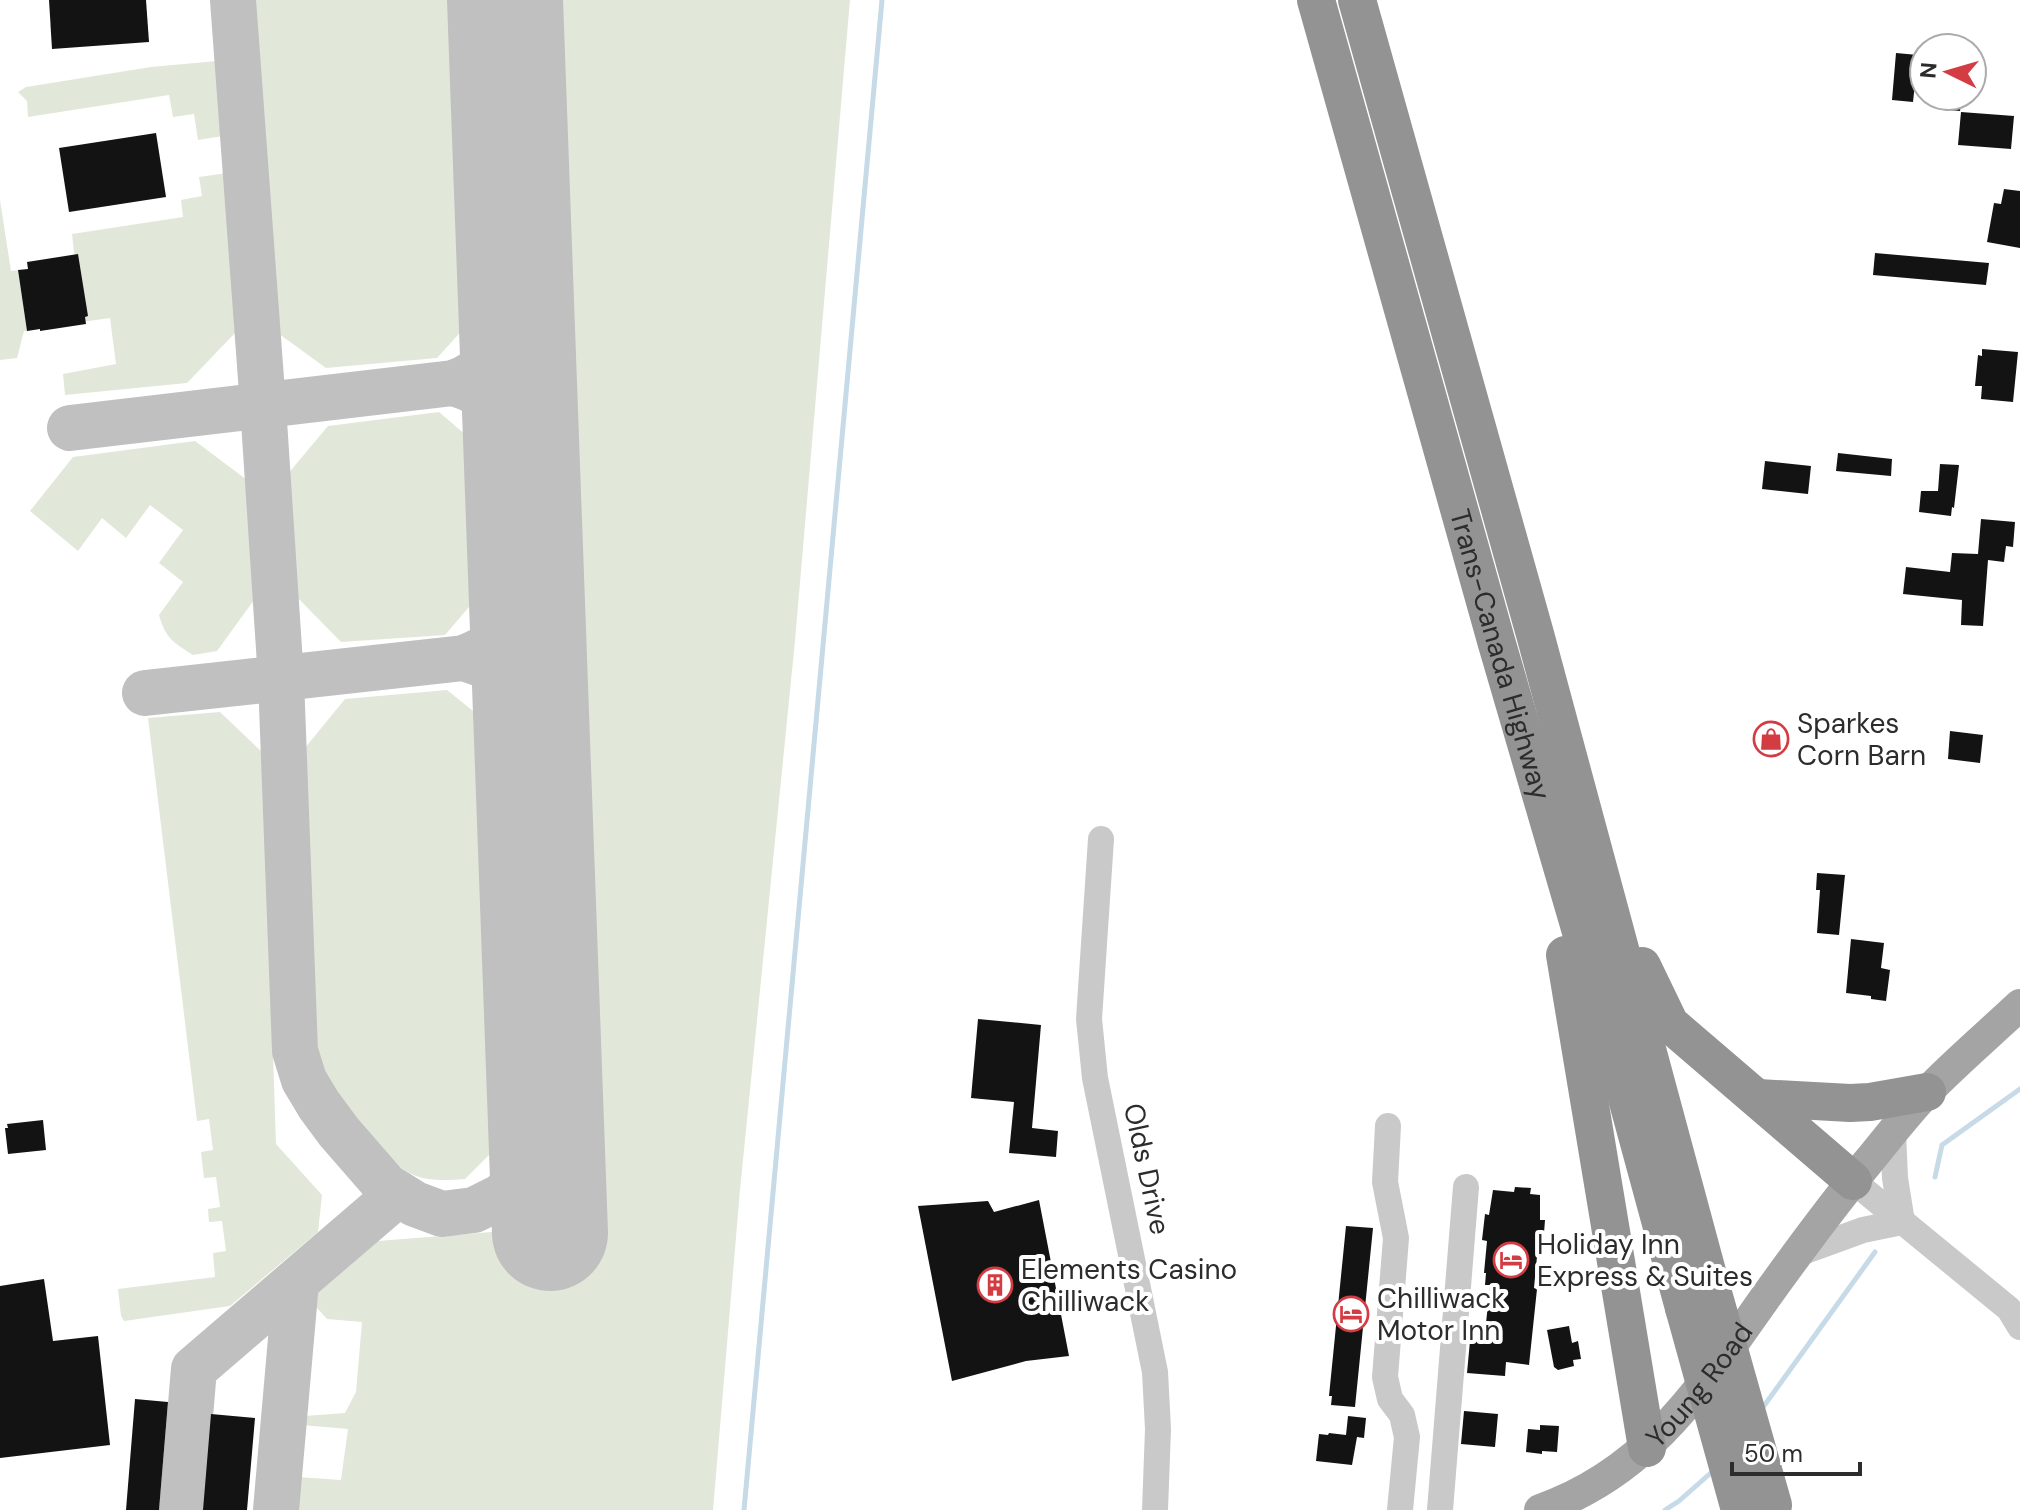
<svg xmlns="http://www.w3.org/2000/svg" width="2020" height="1510" viewBox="0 0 2020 1510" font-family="'DM Sans',sans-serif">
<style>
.green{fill:#e1e8da}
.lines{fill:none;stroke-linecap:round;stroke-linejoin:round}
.stream{stroke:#c7dae7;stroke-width:5}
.taxiway{stroke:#c0c0c0;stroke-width:46}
.runway{stroke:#c0c0c0;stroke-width:116}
.building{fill:#131313}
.minor{stroke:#c9c9c9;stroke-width:26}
.major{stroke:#a4a4a4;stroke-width:32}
.highway{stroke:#939393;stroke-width:38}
.highway-bridge{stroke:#939393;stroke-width:38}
.labels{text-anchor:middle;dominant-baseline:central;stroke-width:8;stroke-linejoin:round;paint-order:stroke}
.street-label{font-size:28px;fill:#2c2c2c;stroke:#fff}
.poi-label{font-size:28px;fill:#2c2c2c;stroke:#fff;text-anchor:start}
</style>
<rect width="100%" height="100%" fill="#fff"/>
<g class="green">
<path d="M 250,0 L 476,0 L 487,303 L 437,358 L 326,368 L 275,331 Z"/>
<path d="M 529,0 L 850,0 L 795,641 L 740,1190 L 713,1510 L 281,1510 L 284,1476 L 341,1480 L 348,1429 L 290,1424 L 291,1417 L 345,1413 L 356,1392 L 362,1322 L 327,1319 L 306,1296 L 365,1242 L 492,1232 L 519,1236 L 575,1235 Z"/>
<path d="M 217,61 L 223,136 L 198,140 L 194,114 L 173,117 L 169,95 L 28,117 L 27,101 L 18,92 L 26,87 L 151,67 Z"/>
<path d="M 227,173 L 235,333 L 187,383 L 65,395 L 63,374 L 116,364 L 110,318 L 82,322 L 72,234 L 183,217 L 181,200 L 202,196 L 199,177 Z"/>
<path d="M 0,200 L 11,271 L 18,270 L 27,331 L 24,331 L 17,358 L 0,360 Z"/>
<path d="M 439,412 L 488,454 L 493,579 L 445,635 L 341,642 L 294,594 L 287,475 L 328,426 Z"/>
<path d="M 195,441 L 247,480 L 254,600 L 217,651 L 193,655 C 173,642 166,639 159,615 L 183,582 L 159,563 L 183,530 L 150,505 L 126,538 L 102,518 L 78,551 L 30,511 L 73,457 Z"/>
<path d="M 447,690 L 498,731 L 514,1130 L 465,1179 C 435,1181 417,1182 393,1162 L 324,1081 L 313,1060 L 309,1032 L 300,754 L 345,699 Z"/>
<path d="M 220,712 L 263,753 L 276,1144 L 322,1195 L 318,1232 L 230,1306 L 124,1321 L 121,1316 L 118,1289 L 215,1277 L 213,1253 L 226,1251 L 222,1221 L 209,1222 L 208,1209 L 220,1207 L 216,1177 L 204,1178 L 201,1152 L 213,1150 L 209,1119 L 197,1121 L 148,718 Z"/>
</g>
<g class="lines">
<g class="stream">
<path d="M 1935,1177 L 1942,1145 L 2020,1089"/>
<path d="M 1761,1410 L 1875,1252"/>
<path d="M 744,1510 L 882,0"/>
<path d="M 1665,1510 L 1679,1501 L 1713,1471"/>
</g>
<g class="taxiway">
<path d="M 233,0 L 263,406 L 281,679 L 295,1051 L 304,1080 L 319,1105 L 339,1132 L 386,1186 L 415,1204 L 442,1214 L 474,1210 L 500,1197 L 521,1181 L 536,1159 L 546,1129"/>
<path d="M 453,383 C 497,396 505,414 521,455"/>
<path d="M 70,428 L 453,383 C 489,372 505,342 516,309"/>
<path d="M 464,658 C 484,664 510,676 523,693 C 526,698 528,706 531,712"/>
<path d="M 145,693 L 464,658 C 505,641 511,631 526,590"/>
<path d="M 182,1510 L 194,1369 L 398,1194"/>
<path d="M 276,1510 L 296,1282"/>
</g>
<path class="runway" d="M 505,0 L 550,1233"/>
</g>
<g class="building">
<path d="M 49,0 L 146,0 L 149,42 L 52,49 Z"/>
<path d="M 1896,53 L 1918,55 L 1913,102 L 1892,100 Z"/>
<path d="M 1938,96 L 1962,96 L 1960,111 L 1937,109 Z"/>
<path d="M 1961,112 L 2014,116 L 2011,149 L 1958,145 Z"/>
<path d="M 156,133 L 166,197 L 69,212 L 59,148 Z"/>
<path d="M 2004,189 L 2020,191 L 2020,248 L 1987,242 L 1994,203 L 2001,204 Z"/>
<path d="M 1875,253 L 1989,263 L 1986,285 L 1873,275 Z"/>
<path d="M 78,254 L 88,316 L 85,317 L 86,324 L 40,331 L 40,329 L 27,331 L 18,270 L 28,269 L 27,262 Z"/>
<path d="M 1982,349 L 2018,352 L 2013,402 L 1981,399 L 1982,386 L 1975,386 L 1978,355 L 1982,356 Z"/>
<path d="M 1838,453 L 1892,459 L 1891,476 L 1836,471 Z"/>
<path d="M 1765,461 L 1811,466 L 1808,494 L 1762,489 Z"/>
<path d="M 1940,464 L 1959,465 L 1954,508 L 1952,507 L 1951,516 L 1919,512 L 1921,491 L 1938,491 Z"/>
<path d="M 1981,519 L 2015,522 L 2013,547 L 2006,546 L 2004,562 L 1988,560 L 1983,626 L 1961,625 L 1962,600 L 1903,594 L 1906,567 L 1950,572 L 1952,553 L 1978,554 Z"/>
<path d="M 1950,731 L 1983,735 L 1980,763 L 1948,759 Z"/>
<path d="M 1817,873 L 1845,875 L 1839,935 L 1817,933 L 1820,890 L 1816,890 Z"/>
<path d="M 1851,939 L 1884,943 L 1881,968 L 1890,970 L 1886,1001 L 1871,999 L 1871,996 L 1846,993 Z"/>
<path d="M 978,1019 L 1041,1025 L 1032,1128 L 1058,1131 L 1056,1157 L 1009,1153 L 1014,1102 L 971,1098 Z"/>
<path d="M 43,1120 L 46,1150 L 8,1154 L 5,1128 L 8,1128 L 7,1124 Z"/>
<path d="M 1515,1187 L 1531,1188 L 1530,1194 L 1540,1195 L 1540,1220 L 1545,1220 L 1543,1246 L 1538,1246 L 1534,1288 L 1537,1289 L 1529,1365 L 1506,1362 L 1505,1376 L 1467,1373 L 1470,1341 L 1484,1342 L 1490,1285 L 1485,1285 L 1486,1273 L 1484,1273 L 1487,1241 L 1482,1240 L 1485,1214 L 1489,1215 L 1493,1190 L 1514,1192 Z"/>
<path d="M 1039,1200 L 1069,1356 L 1026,1361 L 952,1381 L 918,1206 L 988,1201 L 994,1212 Z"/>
<path d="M 1346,1226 L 1373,1228 L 1355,1407 L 1331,1405 L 1332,1396 L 1329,1396 Z"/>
<path d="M 44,1279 L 53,1341 L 98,1336 L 110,1445 L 0,1458 L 0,1286 Z"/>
<path d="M 1569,1326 L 1572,1343 L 1578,1341 L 1581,1359 L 1573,1360 L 1574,1366 L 1558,1370 L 1554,1367 L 1547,1330 Z"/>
<path d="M 135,1399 L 168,1402 L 159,1510 L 126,1510 Z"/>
<path d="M 1464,1411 L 1498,1414 L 1495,1447 L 1461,1444 Z"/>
<path d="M 211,1414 L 255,1418 L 247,1510 L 203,1510 Z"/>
<path d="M 1348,1416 L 1366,1418 L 1364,1438 L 1357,1437 L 1352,1465 L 1316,1461 L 1319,1434 L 1328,1435 L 1329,1433 L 1346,1435 Z"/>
<path d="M 1540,1425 L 1559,1426 L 1557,1452 L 1542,1451 L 1542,1454 L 1526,1452 L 1528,1429 L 1540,1430 Z"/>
</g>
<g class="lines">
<g class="minor">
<path d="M 1101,839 L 1089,1019 L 1095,1078 L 1155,1372 L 1158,1429 L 1155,1510"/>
<path d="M 1388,1126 L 1385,1182 L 1396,1238 L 1385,1377 L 1390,1399 L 1402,1415 L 1407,1437 L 1400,1510"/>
<path d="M 1893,1132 L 1895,1178 L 1902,1222"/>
<path d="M 1853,1181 L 2009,1309 L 2020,1327"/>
<path d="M 1797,1254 L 1863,1230 L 1902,1222"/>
<path d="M 1440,1510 L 1466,1187"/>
</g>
<path class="major" id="s1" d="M 1540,1510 C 1649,1472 1702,1387 1765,1298 C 1798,1252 1832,1206 1868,1162 C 1887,1139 1906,1114 1927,1092 C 1956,1062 1989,1034 2020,1005"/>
<g class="highway">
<path id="s2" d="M 1316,0 L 1497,644 L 1591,966 L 1684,1308"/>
<path d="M 1357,0 L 1535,634 L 1709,1279"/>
<path d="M 1565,955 L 1647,1448"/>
<path d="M 1642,966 L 1670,1024 L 1853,1181"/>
<path d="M 1758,1098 L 1850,1103 L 1870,1102 L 1927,1092"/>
</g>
<g class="highway-bridge">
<path d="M 1709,1279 L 1773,1505"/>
<path d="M 1684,1308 L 1740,1510"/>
</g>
</g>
<defs>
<g id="shop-ring" transform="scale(1.8)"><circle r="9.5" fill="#fff" stroke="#d43c44" stroke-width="1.5"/><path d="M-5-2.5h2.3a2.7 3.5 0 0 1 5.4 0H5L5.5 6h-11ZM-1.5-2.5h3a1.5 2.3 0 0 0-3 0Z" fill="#d43c44"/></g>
<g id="hotel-ring" transform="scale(1.8)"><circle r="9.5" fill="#fff" stroke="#d43c44" stroke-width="1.5"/><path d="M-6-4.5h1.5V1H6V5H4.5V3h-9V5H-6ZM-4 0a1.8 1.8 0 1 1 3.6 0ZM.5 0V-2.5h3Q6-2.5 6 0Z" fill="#d43c44"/></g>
<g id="building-ring" transform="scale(1.8)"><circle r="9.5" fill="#fff" stroke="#d43c44" stroke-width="1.5"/><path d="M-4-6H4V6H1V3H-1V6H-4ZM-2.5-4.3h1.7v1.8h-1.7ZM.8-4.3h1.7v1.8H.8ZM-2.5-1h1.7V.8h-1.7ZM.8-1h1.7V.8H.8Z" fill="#d43c44"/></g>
</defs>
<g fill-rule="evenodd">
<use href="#shop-ring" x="1771" y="739"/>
<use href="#hotel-ring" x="1511" y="1260"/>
<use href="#building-ring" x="995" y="1285"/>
<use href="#hotel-ring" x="1351" y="1314"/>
</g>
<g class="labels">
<g class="street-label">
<text stroke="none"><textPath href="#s2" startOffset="680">Trans-Canada Highway</textPath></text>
<text transform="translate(1147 1169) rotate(78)">Olds Drive</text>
<text stroke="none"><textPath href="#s1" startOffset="206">Young Road</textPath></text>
</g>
<g class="poi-label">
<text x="1797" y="723">Sparkes<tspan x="1797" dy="32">Corn Barn</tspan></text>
<text x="1537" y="1244">Holiday Inn<tspan x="1537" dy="32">Express &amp; Suites</tspan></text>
<text x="1021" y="1269">Elements Casino<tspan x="1021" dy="32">Chilliwack</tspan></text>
<text x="1377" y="1298">Chilliwack<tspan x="1377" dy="32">Motor Inn</tspan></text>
</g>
</g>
<g transform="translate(1948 72) rotate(275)"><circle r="38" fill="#ffffff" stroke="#ababab" stroke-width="2"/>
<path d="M0-6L14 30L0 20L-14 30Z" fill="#d43c44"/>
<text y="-12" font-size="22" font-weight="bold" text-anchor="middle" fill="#2c2c2c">N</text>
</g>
<path d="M1732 1462v12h128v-12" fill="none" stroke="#2c2c2c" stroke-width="4"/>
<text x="1744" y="1462" font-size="24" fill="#2c2c2c" stroke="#ffffff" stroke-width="6" paint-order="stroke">50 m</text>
</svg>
